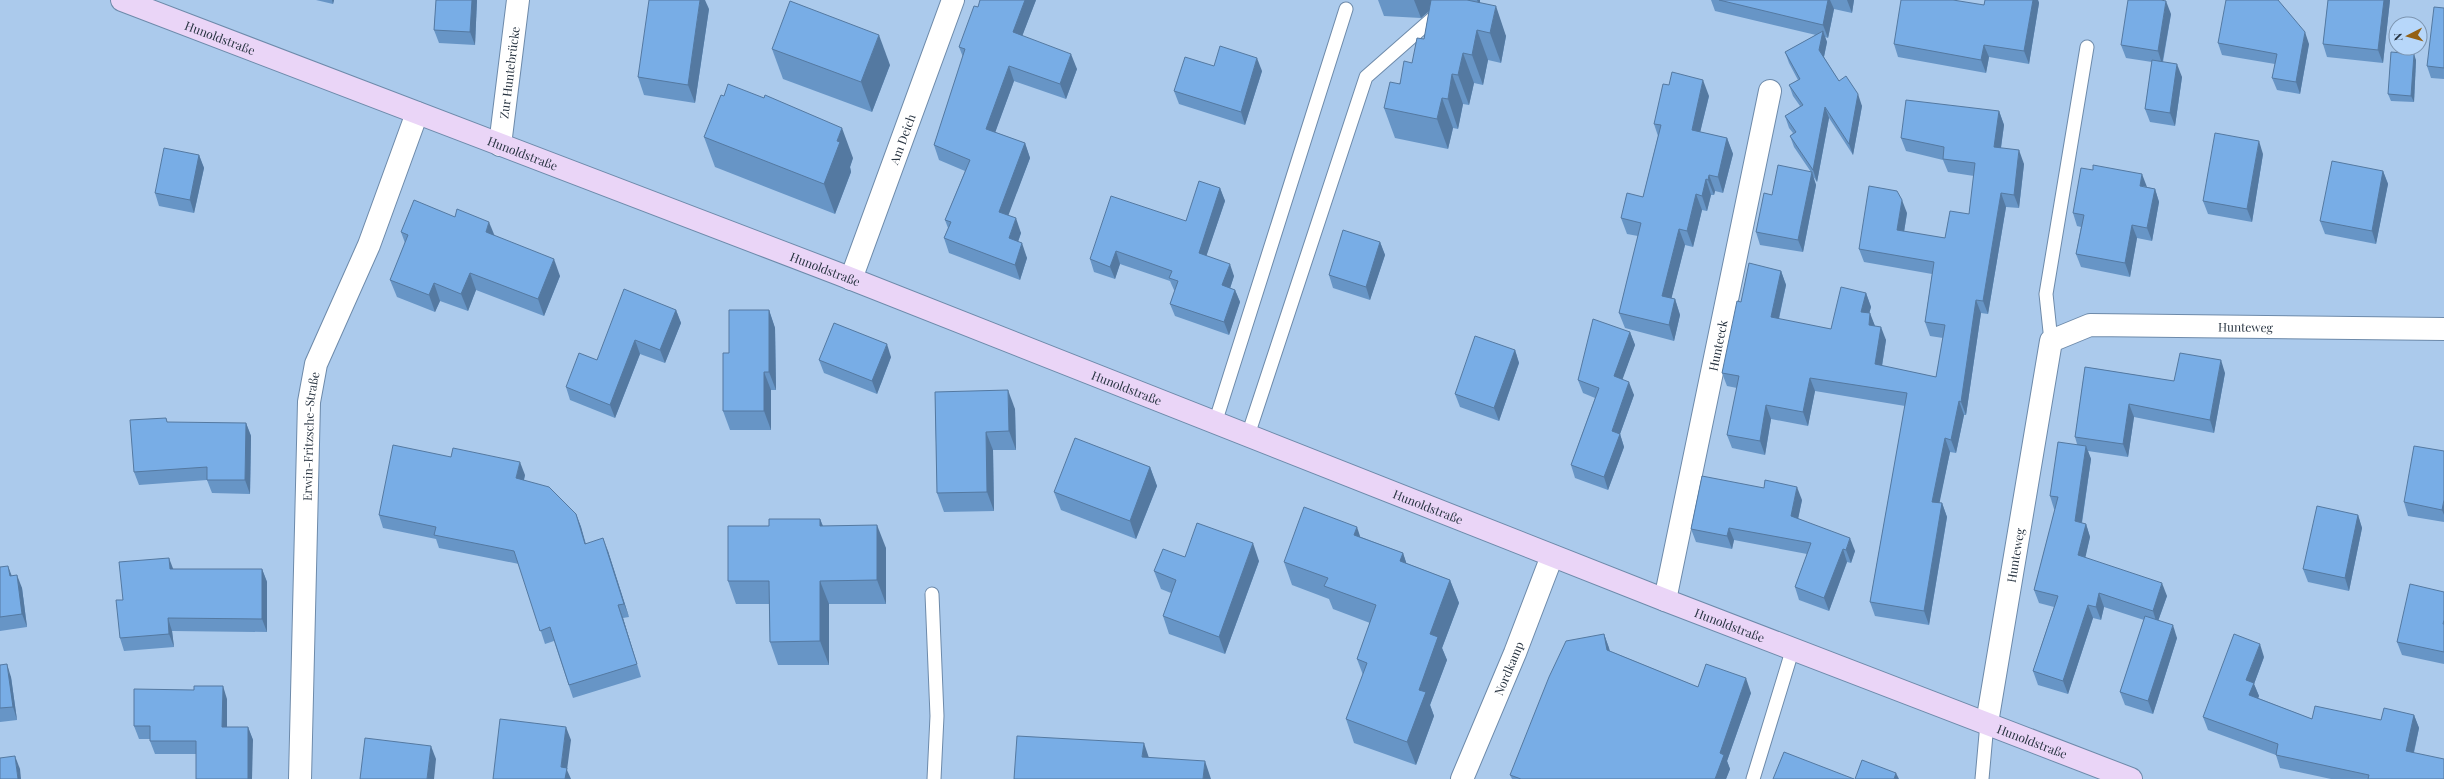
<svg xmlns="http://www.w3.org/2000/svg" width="2444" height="779" viewBox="0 0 2444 779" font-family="'Playfair Display',serif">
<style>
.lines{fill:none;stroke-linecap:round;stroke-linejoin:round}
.lane-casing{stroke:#6d8aaa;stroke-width:15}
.street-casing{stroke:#6d8aaa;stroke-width:24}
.secondary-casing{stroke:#6d8aaa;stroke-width:24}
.lane{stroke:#fff;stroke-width:13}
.street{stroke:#fff;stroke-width:22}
.secondary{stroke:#ead5f7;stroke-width:22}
.wall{fill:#6795c6}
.shaded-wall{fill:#5479a1}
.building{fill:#78ade6;stroke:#5479a1}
.labels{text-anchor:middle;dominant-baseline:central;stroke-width:3;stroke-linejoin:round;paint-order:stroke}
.street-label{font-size:12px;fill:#273340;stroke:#b7d7fa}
</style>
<rect width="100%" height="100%" fill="#abcaec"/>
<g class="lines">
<g class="lane-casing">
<g id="lane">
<path d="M 2051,341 L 2046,294 L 2087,47"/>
<path d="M 1215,423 L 1346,9"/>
<path d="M 1248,435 L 1366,77 L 1440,12"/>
<path d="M 932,594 L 937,716 L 934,779"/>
<path d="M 1753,779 L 1793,648"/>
<path d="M 1982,779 L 1987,723"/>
</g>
</g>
<g class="street-casing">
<g id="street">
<path id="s1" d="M 500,145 L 518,0"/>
<path id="s2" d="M 851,279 L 953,0"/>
<path id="s3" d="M 1665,600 L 1770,91"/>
<path id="s4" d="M 1987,723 L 2051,341 L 2090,325 L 2444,329"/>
<path id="s5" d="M 300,779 L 309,402 L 316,364 L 369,245 L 417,113"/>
<path id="s6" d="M 1462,779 L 1515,653 L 1552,556"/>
</g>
</g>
<g class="secondary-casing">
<g id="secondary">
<path id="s7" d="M 122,0 L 839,274 L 1665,600 L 2131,779"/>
</g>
</g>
<use href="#lane" class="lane"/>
<use href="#street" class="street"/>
<use href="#secondary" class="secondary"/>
</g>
<g class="wall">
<path d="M 316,0 L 334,0 L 333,4 Z"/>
<path d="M 436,0 L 477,0 L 475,45 L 439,43 L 434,30 Z"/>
<path d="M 1036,0 L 1022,36 L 1077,69 L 1066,99 L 1014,81 L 995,132 L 1025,143 L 1030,158 L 1008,215 L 1021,233 L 1018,242 L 1027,258 L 1020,280 L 949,253 L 944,238 L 948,228 L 945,220 L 965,171 L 939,160 L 934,145 L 963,57 L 959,47 L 978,7 Z"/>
<path d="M 1378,0 L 1480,0 L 1480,3 L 1506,36 L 1501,63 L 1488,60 L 1483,85 L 1474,83 L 1469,105 L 1463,104 L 1458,129 L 1453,128 L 1448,149 L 1395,138 L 1384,108 L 1412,63 L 1424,39 L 1429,11 L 1421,18 L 1384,16 Z"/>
<path d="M 1711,0 L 1854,0 L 1852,13 L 1834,9 L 1828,38 L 1825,37 L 1827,42 L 1824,57 L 1839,81 L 1862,106 L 1853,155 L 1829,118 L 1817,182 L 1813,176 L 1816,185 L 1803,252 L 1760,245 L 1756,232 L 1772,195 L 1811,172 L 1794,147 L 1790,136 L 1793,133 L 1789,128 L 1785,116 L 1800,106 L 1793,96 L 1789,85 L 1798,80 L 1789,63 L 1785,52 L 1816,35 L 1715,11 Z"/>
<path d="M 1985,0 L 2038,0 L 2039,3 L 2029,64 L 1989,57 L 1986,73 L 1898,57 L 1894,44 L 1984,5 Z"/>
<path d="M 2328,0 L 2390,0 L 2383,63 L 2327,57 L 2323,44 Z"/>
<path d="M 2444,8 L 2444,79 L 2431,78 L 2427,66 Z"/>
<path d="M 709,9 L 695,103 L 644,95 L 638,77 Z"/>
<path d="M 2171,14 L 2163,62 L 2182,77 L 2175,126 L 2150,122 L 2145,109 L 2152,62 L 2126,58 L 2121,45 Z"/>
<path d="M 2218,43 L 2309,44 L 2300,94 L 2277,90 L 2272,78 L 2275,64 L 2222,55 Z"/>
<path d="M 772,49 L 890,65 L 872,112 L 783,79 Z"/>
<path d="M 2416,60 L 2414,102 L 2391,101 L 2388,94 Z"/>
<path d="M 1214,66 L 1262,71 L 1245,125 L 1179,104 L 1174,91 Z"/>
<path d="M 1709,96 L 1700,132 L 1727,138 L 1733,154 L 1723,193 L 1715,191 L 1714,195 L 1711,195 L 1707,211 L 1702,210 L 1693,247 L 1685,245 L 1671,299 L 1675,299 L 1680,315 L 1674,341 L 1625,328 L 1619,313 L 1638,236 L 1627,234 L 1621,218 L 1643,197 L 1658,136 L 1654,124 Z"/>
<path d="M 1999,111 L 2004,125 L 2001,148 L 2024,164 L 2019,208 L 2006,207 L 1988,314 L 1981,313 L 1966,415 L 1964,415 L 1956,453 L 1950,452 L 1939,503 L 1942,503 L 1947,517 L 1929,625 L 1875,616 L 1870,602 L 1905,406 L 1815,391 L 1808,426 L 1771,419 L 1765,455 L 1732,448 L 1727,435 L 1737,388 L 1727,386 L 1722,373 L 1741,302 L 1781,271 L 1786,285 L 1779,319 L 1831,329 L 1866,293 L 1871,307 L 1869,313 L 1875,326 L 1886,340 L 1882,366 L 1936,377 L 1943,338 L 1930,336 L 1925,322 L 1932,274 L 1864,262 L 1859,249 L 1907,213 L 1904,232 L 1945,238 L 1969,214 L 1974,176 L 1948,172 L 1943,160 L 1906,151 L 1901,138 Z"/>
<path d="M 704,137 L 853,158 L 850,167 L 851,172 L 835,214 L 715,167 Z"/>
<path d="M 2263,154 L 2252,222 L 2208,214 L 2203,201 Z"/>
<path d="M 199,155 L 204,168 L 194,213 L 159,206 L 155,193 Z"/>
<path d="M 2383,171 L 2388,184 L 2376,244 L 2325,234 L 2320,221 Z"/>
<path d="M 2147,187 L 2155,189 L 2159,202 L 2152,241 L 2137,238 L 2130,277 L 2081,267 L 2076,254 L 2081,227 L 2077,226 L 2073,213 Z"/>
<path d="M 1220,188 L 1225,201 L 1206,256 L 1234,276 L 1230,288 L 1235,290 L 1240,302 L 1229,335 L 1175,316 L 1170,304 L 1175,290 L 1174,290 L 1170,281 L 1120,264 L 1115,279 L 1094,272 L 1090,259 L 1186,221 Z"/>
<path d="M 401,232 L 494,236 L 560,276 L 544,316 L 476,290 L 468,311 L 440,301 L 435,312 L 397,297 L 390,280 L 405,243 Z"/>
<path d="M 1380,242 L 1385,255 L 1370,300 L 1333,288 L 1329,275 Z"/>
<path d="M 676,310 L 681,323 L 665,363 L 640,354 L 615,418 L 570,400 L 566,387 Z"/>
<path d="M 769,310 L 775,328 L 776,390 L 771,390 L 771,430 L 730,430 L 723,411 L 729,353 Z"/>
<path d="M 1630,332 L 1635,345 L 1622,379 L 1634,395 L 1620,434 L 1624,447 L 1608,490 L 1575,478 L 1571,465 L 1595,398 L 1583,393 L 1578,380 Z"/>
<path d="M 1515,350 L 1519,363 L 1499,421 L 1460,407 L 1455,394 Z"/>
<path d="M 891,357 L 877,394 L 824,373 L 819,360 Z"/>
<path d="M 2085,367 L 2174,381 L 2225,373 L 2214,433 L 2134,417 L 2128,457 L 2088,451 L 2091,459 L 2082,523 L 2086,524 L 2090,537 L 2085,557 L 2167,596 L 2158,621 L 2177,638 L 2153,714 L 2125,705 L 2120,692 L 2144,620 L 2104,607 L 2101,620 L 2093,618 L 2068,694 L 2038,685 L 2033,671 L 2054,607 L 2039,603 L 2034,590 L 2055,509 L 2054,509 L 2050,496 L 2077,444 L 2075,437 Z"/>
<path d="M 935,392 L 1015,409 L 1016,450 L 993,450 L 994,511 L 944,512 L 937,493 Z"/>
<path d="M 168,423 L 246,423 L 251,436 L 250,494 L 212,493 L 207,480 L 139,485 L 134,472 Z"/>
<path d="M 2444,451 L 2444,522 L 2408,516 L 2404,502 Z"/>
<path d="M 1150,467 L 1157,486 L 1136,539 L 1061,510 L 1054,492 Z"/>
<path d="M 525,475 L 524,480 L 576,514 L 581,527 L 586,544 L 608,551 L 629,617 L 623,618 L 641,677 L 573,698 L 554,641 L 545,644 L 519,564 L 439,548 L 436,539 L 383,528 L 379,515 Z"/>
<path d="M 1802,500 L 1798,518 L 1855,551 L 1851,563 L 1847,562 L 1829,611 L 1799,600 L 1795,587 L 1807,554 L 1734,540 L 1732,549 L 1696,542 L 1691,529 Z"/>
<path d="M 2358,515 L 2362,528 L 2349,591 L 2308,582 L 2303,569 Z"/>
<path d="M 820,519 L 823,526 L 886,548 L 886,604 L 829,604 L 829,665 L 778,665 L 770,642 L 769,604 L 736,604 L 728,581 L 769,526 Z"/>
<path d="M 1361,537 L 1403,553 L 1406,563 L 1450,580 L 1459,603 L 1442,648 L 1447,660 L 1430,705 L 1434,716 L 1416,765 L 1354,743 L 1346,719 L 1363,675 L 1357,659 L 1370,623 L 1333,609 L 1329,599 L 1292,585 L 1284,562 Z"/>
<path d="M 1259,561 L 1225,654 L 1169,634 L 1163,616 L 1171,593 L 1161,589 L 1154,571 Z"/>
<path d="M 0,567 L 12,576 L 22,588 L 27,627 L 0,631 Z"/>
<path d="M 173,569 L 262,569 L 267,582 L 267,632 L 172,631 L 174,647 L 124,651 L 120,638 L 123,600 Z"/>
<path d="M 2444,592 L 2444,664 L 2402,655 L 2397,642 Z"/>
<path d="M 1604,634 L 1610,651 L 1698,687 L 1751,693 L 1727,761 L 1730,769 L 1726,779 L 1512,779 L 1510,775 Z"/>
<path d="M 2264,657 L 2254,684 L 2259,696 L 2258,698 L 2312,719 L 2381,720 L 2414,715 L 2419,728 L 2414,753 L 2444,779 L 2331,779 L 2280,768 L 2276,755 L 2208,730 L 2203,717 Z"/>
<path d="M 0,665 L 11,677 L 17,720 L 0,722 Z"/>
<path d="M 227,699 L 227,727 L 248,727 L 253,740 L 196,754 L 155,754 L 150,741 L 150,739 L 139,739 L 134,726 Z"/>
</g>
<g class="shaded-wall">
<path d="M 332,0 L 334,0 L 333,4 Z"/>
<path d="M 472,0 L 477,0 L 475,45 L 470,32 Z"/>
<path d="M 700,0 L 705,0 L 709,9 L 695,103 L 688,85 Z"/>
<path d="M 1025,0 L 1036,0 L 1018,47 L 1013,32 Z"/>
<path d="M 1414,0 L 1439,0 L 1440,2 L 1421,18 Z"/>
<path d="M 1477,0 L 1480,0 L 1480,7 Z"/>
<path d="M 1828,0 L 1830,0 L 1834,9 L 1828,38 L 1823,25 Z"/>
<path d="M 1847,0 L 1854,0 L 1852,13 Z"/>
<path d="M 2033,0 L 2038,0 L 2039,3 L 2029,64 L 2024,51 Z"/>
<path d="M 2384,0 L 2390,0 L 2383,63 L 2378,50 Z"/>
<path d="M 2166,1 L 2171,14 L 2162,64 L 2158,51 Z"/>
<path d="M 1496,6 L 1506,36 L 1501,63 L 1490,33 Z"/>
<path d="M 1477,30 L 1488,60 L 1483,85 L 1472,55 Z"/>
<path d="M 1823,31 L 1827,42 L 1823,61 L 1819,50 Z"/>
<path d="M 2305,32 L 2309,44 L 2300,94 L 2296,82 Z"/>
<path d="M 879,35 L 890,65 L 872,112 L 861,82 Z"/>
<path d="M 1984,45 L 1989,57 L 1986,73 L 1981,60 Z"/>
<path d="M 1463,53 L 1474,83 L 1469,105 L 1458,75 Z"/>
<path d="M 1071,54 L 1077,69 L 1066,99 L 1060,84 Z"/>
<path d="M 2414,54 L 2416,60 L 2414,102 L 2411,96 Z"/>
<path d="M 1257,58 L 1262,71 L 1245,125 L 1241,112 Z"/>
<path d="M 2177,64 L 2182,77 L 2175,126 L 2170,113 Z"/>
<path d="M 1009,66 L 1014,81 L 991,144 L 986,129 Z"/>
<path d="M 1452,74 L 1463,104 L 1458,129 L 1448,99 Z"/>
<path d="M 1703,80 L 1709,96 L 1697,145 L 1692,130 Z"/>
<path d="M 1858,94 L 1862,106 L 1853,155 L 1849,144 Z"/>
<path d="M 1442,98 L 1453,128 L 1448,149 L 1437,119 Z"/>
<path d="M 1825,107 L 1829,118 L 1817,182 L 1813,170 Z"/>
<path d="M 1999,111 L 2004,125 L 1999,161 L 1994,147 Z"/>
<path d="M 842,128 L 853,158 L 850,167 L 851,172 L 835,214 L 824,184 L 837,141 Z"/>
<path d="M 1727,138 L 1733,154 L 1723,193 L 1718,177 Z"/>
<path d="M 2259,141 L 2263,154 L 2252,222 L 2247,209 Z"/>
<path d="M 1025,143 L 1030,158 L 1004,227 L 999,212 Z"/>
<path d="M 2019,150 L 2024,164 L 2019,208 L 2014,195 Z"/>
<path d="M 199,155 L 204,168 L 194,213 L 190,200 Z"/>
<path d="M 2383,171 L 2388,184 L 2376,244 L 2372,231 Z"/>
<path d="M 1812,172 L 1816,185 L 1803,252 L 1798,240 Z"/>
<path d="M 2142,174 L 2147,187 L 2140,186 Z"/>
<path d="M 1709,175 L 1715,191 L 1714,195 L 1708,180 Z"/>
<path d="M 1706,179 L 1711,195 L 1707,211 L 1702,196 Z"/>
<path d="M 1220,188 L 1225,201 L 1203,266 L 1199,253 Z"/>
<path d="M 2155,189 L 2159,202 L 2152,241 L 2147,228 Z"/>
<path d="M 2001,193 L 2006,207 L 1988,314 L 1983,301 Z"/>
<path d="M 1696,194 L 1702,210 L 1693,247 L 1687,231 Z"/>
<path d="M 1902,200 L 1907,213 L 1902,244 L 1897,230 Z"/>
<path d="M 1016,218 L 1021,233 L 1014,253 L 1009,238 Z"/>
<path d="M 489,222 L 496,239 L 486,232 Z"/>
<path d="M 2132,225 L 2137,238 L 2130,277 L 2125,263 Z"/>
<path d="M 1679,229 L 1685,245 L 1668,312 L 1662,296 Z"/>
<path d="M 1380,242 L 1385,255 L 1370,300 L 1366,287 Z"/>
<path d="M 1022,243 L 1027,258 L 1020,280 L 1015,265 Z"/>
<path d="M 1116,251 L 1120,264 L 1115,279 L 1110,267 Z"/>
<path d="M 554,259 L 560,276 L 544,316 L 538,299 Z"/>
<path d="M 1230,264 L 1234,276 L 1227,298 L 1222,285 Z"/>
<path d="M 1781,271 L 1786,285 L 1776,331 L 1771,317 Z"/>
<path d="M 470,273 L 476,290 L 468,311 L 461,294 Z"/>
<path d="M 434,283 L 440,301 L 435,312 L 429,295 Z"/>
<path d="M 1235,290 L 1240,302 L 1229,335 L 1224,322 Z"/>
<path d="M 1866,293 L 1871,307 L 1866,325 L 1861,312 Z"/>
<path d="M 1675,299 L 1680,315 L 1674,341 L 1669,325 Z"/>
<path d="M 1976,300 L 1981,313 L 1966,415 L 1961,402 Z"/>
<path d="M 676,310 L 681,323 L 665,363 L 660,350 Z"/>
<path d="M 769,310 L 775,328 L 776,390 L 769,372 Z"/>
<path d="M 1870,313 L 1875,326 L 1869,325 Z"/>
<path d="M 1881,327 L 1886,340 L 1880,378 L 1875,364 Z"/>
<path d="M 1630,332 L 1635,345 L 1619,389 L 1614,376 Z"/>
<path d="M 635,340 L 640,354 L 615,418 L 610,405 Z"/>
<path d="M 887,344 L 891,357 L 877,394 L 872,381 Z"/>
<path d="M 1515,350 L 1519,363 L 1499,421 L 1494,408 Z"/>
<path d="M 2221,360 L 2225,373 L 2214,433 L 2210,420 Z"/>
<path d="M 764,372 L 771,390 L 771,430 L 764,411 Z"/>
<path d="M 1810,378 L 1815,391 L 1808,426 L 1803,412 Z"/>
<path d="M 1629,382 L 1634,395 L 1620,434 L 1624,447 L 1608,490 L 1604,477 L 1612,431 Z"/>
<path d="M 1008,390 L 1015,409 L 1016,450 L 1009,431 Z"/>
<path d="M 1959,401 L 1964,415 L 1956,453 L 1951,440 Z"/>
<path d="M 2129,404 L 2134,417 L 2128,457 L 2123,444 Z"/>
<path d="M 1766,405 L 1771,419 L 1765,455 L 1760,441 Z"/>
<path d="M 246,423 L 251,436 L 250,494 L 245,480 Z"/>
<path d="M 986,432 L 993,450 L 994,511 L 987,492 Z"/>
<path d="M 1945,438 L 1950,452 L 1937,515 L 1932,502 Z"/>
<path d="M 2086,446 L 2091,459 L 2080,534 L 2075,521 Z"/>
<path d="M 520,462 L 525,475 L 521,491 L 516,478 Z"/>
<path d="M 1150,467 L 1157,486 L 1136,539 L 1130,521 Z"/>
<path d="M 1797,487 L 1802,500 L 1796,529 L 1791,516 Z"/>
<path d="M 2444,500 L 2444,515 L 2442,510 Z"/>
<path d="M 1942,503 L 1947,517 L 1929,625 L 1924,611 Z"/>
<path d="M 576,514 L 581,527 L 589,557 L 585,544 Z"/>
<path d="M 2358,515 L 2362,528 L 2349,591 L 2345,578 Z"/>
<path d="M 820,519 L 829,542 L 820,526 Z"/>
<path d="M 2086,524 L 2090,537 L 2083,568 L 2078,555 Z"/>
<path d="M 877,525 L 886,548 L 886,604 L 877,580 Z"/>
<path d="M 1357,527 L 1365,551 L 1354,535 Z"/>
<path d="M 1729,528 L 1734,540 L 1732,549 L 1727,536 Z"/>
<path d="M 603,538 L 608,551 L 629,617 L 624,604 Z"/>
<path d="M 1850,538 L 1855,551 L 1851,563 L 1846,550 Z"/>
<path d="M 1253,543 L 1259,561 L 1225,654 L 1219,637 Z"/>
<path d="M 1843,549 L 1847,562 L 1829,611 L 1824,598 Z"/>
<path d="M 1403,553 L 1411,577 L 1400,561 Z"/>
<path d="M 169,558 L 174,571 L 170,569 Z"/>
<path d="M 8,566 L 13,579 L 10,576 Z"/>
<path d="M 262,569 L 267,582 L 267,632 L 262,619 Z"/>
<path d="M 17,575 L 22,588 L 27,627 L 22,614 Z"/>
<path d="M 1450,580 L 1459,603 L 1442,648 L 1447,660 L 1430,705 L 1434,716 L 1416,765 L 1407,742 L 1419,690 L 1430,634 Z"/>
<path d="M 820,581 L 829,604 L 829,665 L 820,641 Z"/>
<path d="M 2162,583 L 2167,596 L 2157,624 L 2153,611 Z"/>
<path d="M 2099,593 L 2104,607 L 2101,620 L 2096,607 Z"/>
<path d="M 618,605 L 623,618 L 641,677 L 637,664 Z"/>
<path d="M 2088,605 L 2093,618 L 2068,694 L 2063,681 Z"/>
<path d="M 168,618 L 172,631 L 174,647 L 169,634 Z"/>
<path d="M 2173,625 L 2177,638 L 2153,714 L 2148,701 Z"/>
<path d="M 1604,634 L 1609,648 L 1612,664 L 1607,650 Z"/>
<path d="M 2260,644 L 2264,657 L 2254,684 L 2259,696 L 2254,708 L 2249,695 L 2246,680 Z"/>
<path d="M 7,664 L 11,677 L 17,720 L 13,707 Z"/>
<path d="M 1746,678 L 1751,693 L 1727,761 L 1730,769 L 1726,779 L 1715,779 L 1720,753 Z"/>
<path d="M 223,686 L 227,699 L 227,740 L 222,727 Z"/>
<path d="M 2414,715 L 2419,728 L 2411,764 L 2406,751 Z"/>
<path d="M 248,727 L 253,740 L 252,779 L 248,779 Z"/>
<path d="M 566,727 L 571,740 L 567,770 L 571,779 L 565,779 L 561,767 Z"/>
<path d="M 1144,743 L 1152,767 L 1142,757 Z"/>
<path d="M 431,746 L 436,759 L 434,779 L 427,779 Z"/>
<path d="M 15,756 L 20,769 L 21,779 L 18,779 Z"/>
<path d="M 1205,761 L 1211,779 L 1203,779 Z"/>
<path d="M 1896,773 L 1899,779 L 1894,779 Z"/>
</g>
<g class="building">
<path d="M 436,0 L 472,0 L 470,32 L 434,30 Z"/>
<path d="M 649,0 L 700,0 L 688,85 L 638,77 Z"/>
<path d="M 980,0 L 1025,0 L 1013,32 L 1071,54 L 1060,84 L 1009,66 L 986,129 L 1025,143 L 999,212 L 1016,218 L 1009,238 L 1022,243 L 1015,265 L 944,238 L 951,222 L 945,220 L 970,160 L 934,145 L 965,49 L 959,47 L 974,6 L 978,7 Z"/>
<path d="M 1431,0 L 1467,0 L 1496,6 L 1490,33 L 1477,30 L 1472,55 L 1463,53 L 1458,75 L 1452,74 L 1448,99 L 1442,98 L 1437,119 L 1384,108 L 1390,82 L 1400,84 L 1404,61 L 1412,63 L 1417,38 L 1424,39 Z"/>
<path d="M 1719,0 L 1828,0 L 1823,25 Z"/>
<path d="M 1901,0 L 1953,0 L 1984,5 L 1985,0 L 2033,0 L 2024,51 L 1984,45 L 1981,60 L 1894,44 Z"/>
<path d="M 2128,0 L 2161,0 L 2166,1 L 2158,51 L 2121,45 Z"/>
<path d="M 2226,0 L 2278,0 L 2305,32 L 2296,82 L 2272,78 L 2277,54 L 2218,43 Z"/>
<path d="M 2328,0 L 2384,0 L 2378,50 L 2323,44 Z"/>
<path d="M 790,1 L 879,35 L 861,82 L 772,49 Z"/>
<path d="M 2434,7 L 2444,8 L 2444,68 L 2427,66 Z"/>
<path d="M 1823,31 L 1819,50 L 1839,81 L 1846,76 L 1858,94 L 1849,144 L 1825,107 L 1813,170 L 1790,136 L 1796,132 L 1785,116 L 1803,105 L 1789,85 L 1800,79 L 1785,52 Z"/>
<path d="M 1220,46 L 1257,58 L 1241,112 L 1174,91 L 1185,57 L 1214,66 Z"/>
<path d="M 2391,52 L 2414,54 L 2411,96 L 2388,94 Z"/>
<path d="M 2152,60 L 2177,64 L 2170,113 L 2145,109 Z"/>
<path d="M 1672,72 L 1703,80 L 1692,130 L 1727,138 L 1718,177 L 1709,175 L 1708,180 L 1706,179 L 1702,196 L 1696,194 L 1687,231 L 1679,229 L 1662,296 L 1675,299 L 1669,325 L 1619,313 L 1641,223 L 1621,218 L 1627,193 L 1643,197 L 1661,125 L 1654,124 L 1663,84 L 1669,85 Z"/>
<path d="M 728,84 L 764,98 L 765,95 L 842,128 L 837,141 L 840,142 L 824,184 L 704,137 L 721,95 L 724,96 Z"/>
<path d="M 1906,100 L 1999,111 L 1994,147 L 2019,150 L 2014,195 L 2001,193 L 1983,301 L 1976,300 L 1961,402 L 1959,401 L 1951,440 L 1945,438 L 1932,502 L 1942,503 L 1924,611 L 1870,602 L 1907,393 L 1810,378 L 1803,412 L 1766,405 L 1760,441 L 1727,435 L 1739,376 L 1722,373 L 1737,301 L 1741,302 L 1749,263 L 1781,271 L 1771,317 L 1831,329 L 1841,287 L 1866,293 L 1861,312 L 1870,313 L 1869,325 L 1881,327 L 1875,364 L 1936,377 L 1945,325 L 1925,322 L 1934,262 L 1859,249 L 1869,186 L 1897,191 L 1902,200 L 1897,230 L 1945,238 L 1950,211 L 1969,214 L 1975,163 L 1943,159 L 1944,147 L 1901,138 Z"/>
<path d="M 2215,133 L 2259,141 L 2247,209 L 2203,201 Z"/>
<path d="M 164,148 L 199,155 L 190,200 L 155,193 Z"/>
<path d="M 2332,161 L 2383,171 L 2372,231 L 2320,221 Z"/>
<path d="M 1778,165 L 1812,172 L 1798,240 L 1756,232 L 1764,193 L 1772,195 Z"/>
<path d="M 2093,165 L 2142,174 L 2140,186 L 2155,189 L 2147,228 L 2132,225 L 2125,263 L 2076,254 L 2084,215 L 2073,213 L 2081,168 L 2093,170 Z"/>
<path d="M 1199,181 L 1220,188 L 1199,253 L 1230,264 L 1222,285 L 1235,290 L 1224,322 L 1170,304 L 1178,281 L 1169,278 L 1172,271 L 1116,251 L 1110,267 L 1090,259 L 1111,196 L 1186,221 Z"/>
<path d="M 414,200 L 455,217 L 457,209 L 489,222 L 486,232 L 554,259 L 538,299 L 470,273 L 461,294 L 434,283 L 429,295 L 390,280 L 408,235 L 401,232 Z"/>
<path d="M 1343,230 L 1380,242 L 1366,287 L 1329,275 Z"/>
<path d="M 624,289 L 676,310 L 660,350 L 635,340 L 610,405 L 566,387 L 579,353 L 597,360 Z"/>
<path d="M 729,310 L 769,310 L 769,372 L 764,372 L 764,411 L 723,411 L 723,353 L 729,353 Z"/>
<path d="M 1593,319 L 1630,332 L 1614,376 L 1629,382 L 1612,431 L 1620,434 L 1604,477 L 1571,465 L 1599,388 L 1578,380 Z"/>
<path d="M 834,323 L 887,344 L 872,381 L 819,360 Z"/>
<path d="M 1475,336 L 1515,350 L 1494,408 L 1455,394 Z"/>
<path d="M 2180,353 L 2221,360 L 2210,420 L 2129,404 L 2123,444 L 2075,437 L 2085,367 L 2174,381 Z"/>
<path d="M 1008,390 L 1009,431 L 986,432 L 987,492 L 937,493 L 935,392 Z"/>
<path d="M 166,418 L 167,422 L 246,423 L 245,480 L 207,480 L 207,467 L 134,472 L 130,420 Z"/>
<path d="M 1075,438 L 1150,467 L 1130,521 L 1054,492 Z"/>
<path d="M 2058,442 L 2086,446 L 2075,521 L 2086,524 L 2078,555 L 2162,583 L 2153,611 L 2099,593 L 2096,607 L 2088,605 L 2063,681 L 2033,671 L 2058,596 L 2034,590 L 2058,497 L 2050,496 Z"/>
<path d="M 393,445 L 451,457 L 453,448 L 520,462 L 516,478 L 549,487 L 576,514 L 585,544 L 603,538 L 624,604 L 618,605 L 637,664 L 569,685 L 550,627 L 540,631 L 514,551 L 434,535 L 436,527 L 379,515 Z"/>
<path d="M 2414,446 L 2444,451 L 2444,500 L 2442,510 L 2404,502 Z"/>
<path d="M 1702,476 L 1764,488 L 1765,480 L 1797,487 L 1791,516 L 1850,538 L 1846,550 L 1843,549 L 1824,598 L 1795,587 L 1811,543 L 1729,528 L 1727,536 L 1691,529 Z"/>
<path d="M 2317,506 L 2358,515 L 2345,578 L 2303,569 Z"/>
<path d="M 1304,507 L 1357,527 L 1354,535 L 1403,553 L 1400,561 L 1450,580 L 1430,634 L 1438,637 L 1419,690 L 1426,692 L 1407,742 L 1346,719 L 1367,663 L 1357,659 L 1376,605 L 1324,586 L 1328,578 L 1284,562 Z"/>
<path d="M 769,519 L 820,519 L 820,526 L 877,525 L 877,580 L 820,581 L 820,641 L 770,642 L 769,581 L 728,581 L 728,526 L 769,526 Z"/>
<path d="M 1197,523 L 1253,543 L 1219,637 L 1163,616 L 1176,580 L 1154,571 L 1163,549 L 1185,557 Z"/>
<path d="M 169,558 L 170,569 L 262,569 L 262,619 L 168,618 L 169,634 L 120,638 L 116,600 L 123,600 L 119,562 Z"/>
<path d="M 8,566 L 10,576 L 17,575 L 22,614 L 0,617 L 0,567 Z"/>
<path d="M 2410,584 L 2444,592 L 2444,620 L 2443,624 L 2444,624 L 2444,652 L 2397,642 Z"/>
<path d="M 2145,616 L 2173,625 L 2148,701 L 2120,692 Z"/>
<path d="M 1604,634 L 1607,650 L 1698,687 L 1706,664 L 1746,678 L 1720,753 L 1724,755 L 1715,779 L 1521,779 L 1510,775 L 1549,677 L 1566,641 Z"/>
<path d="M 2234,634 L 2260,644 L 2246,680 L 2254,683 L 2249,695 L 2312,719 L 2315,706 L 2381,720 L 2384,708 L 2414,715 L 2406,751 L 2444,759 L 2444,779 L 2368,779 L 2369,775 L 2276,755 L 2278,744 L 2203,717 Z"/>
<path d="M 7,664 L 13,707 L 0,708 L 0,665 Z"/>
<path d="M 194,686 L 223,686 L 222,727 L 248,727 L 248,779 L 196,779 L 196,741 L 150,741 L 150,726 L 134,726 L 134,689 L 194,690 Z"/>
<path d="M 500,719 L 566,727 L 561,767 L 567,768 L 565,779 L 493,779 Z"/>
<path d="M 1017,736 L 1144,743 L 1142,757 L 1205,761 L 1203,779 L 1014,779 Z"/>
<path d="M 365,738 L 431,746 L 427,779 L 360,779 Z"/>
<path d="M 1784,752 L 1854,779 L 1773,779 Z"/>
<path d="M 15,756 L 18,779 L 0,779 L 0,758 Z"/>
<path d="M 1862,760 L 1896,773 L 1894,779 L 1855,779 Z"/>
</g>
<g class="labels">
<g class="street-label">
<text stroke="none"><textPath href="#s7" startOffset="105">Hunoldstraße</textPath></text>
<text stroke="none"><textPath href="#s1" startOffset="73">Zur Huntebrücke</textPath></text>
<text stroke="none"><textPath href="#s2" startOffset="149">Am Deich</textPath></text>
<text stroke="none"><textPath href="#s7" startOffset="429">Hunoldstraße</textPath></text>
<text stroke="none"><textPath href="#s7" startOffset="753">Hunoldstraße</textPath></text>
<text stroke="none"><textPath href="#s4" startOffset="585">Hunteweg</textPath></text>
<text stroke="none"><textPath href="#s3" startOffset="260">Hunteeck</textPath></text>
<text stroke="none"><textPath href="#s7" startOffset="1077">Hunoldstraße</textPath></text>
<text stroke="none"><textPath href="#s5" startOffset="343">Erwin-Fritzsche-Straße</textPath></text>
<text stroke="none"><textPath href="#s7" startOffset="1401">Hunoldstraße</textPath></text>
<text stroke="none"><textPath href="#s4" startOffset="170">Hunteweg</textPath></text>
<text stroke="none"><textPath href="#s7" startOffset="1725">Hunoldstraße</textPath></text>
<text stroke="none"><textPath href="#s6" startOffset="120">Nordkamp</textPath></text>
<text stroke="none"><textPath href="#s7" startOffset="2049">Hunoldstraße</textPath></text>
</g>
</g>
<g transform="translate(2408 36) rotate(264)"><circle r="19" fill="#b7d7fa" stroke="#7d95b0"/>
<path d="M0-3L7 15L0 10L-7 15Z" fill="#946114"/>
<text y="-6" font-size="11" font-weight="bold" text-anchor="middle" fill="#273340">N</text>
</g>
</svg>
